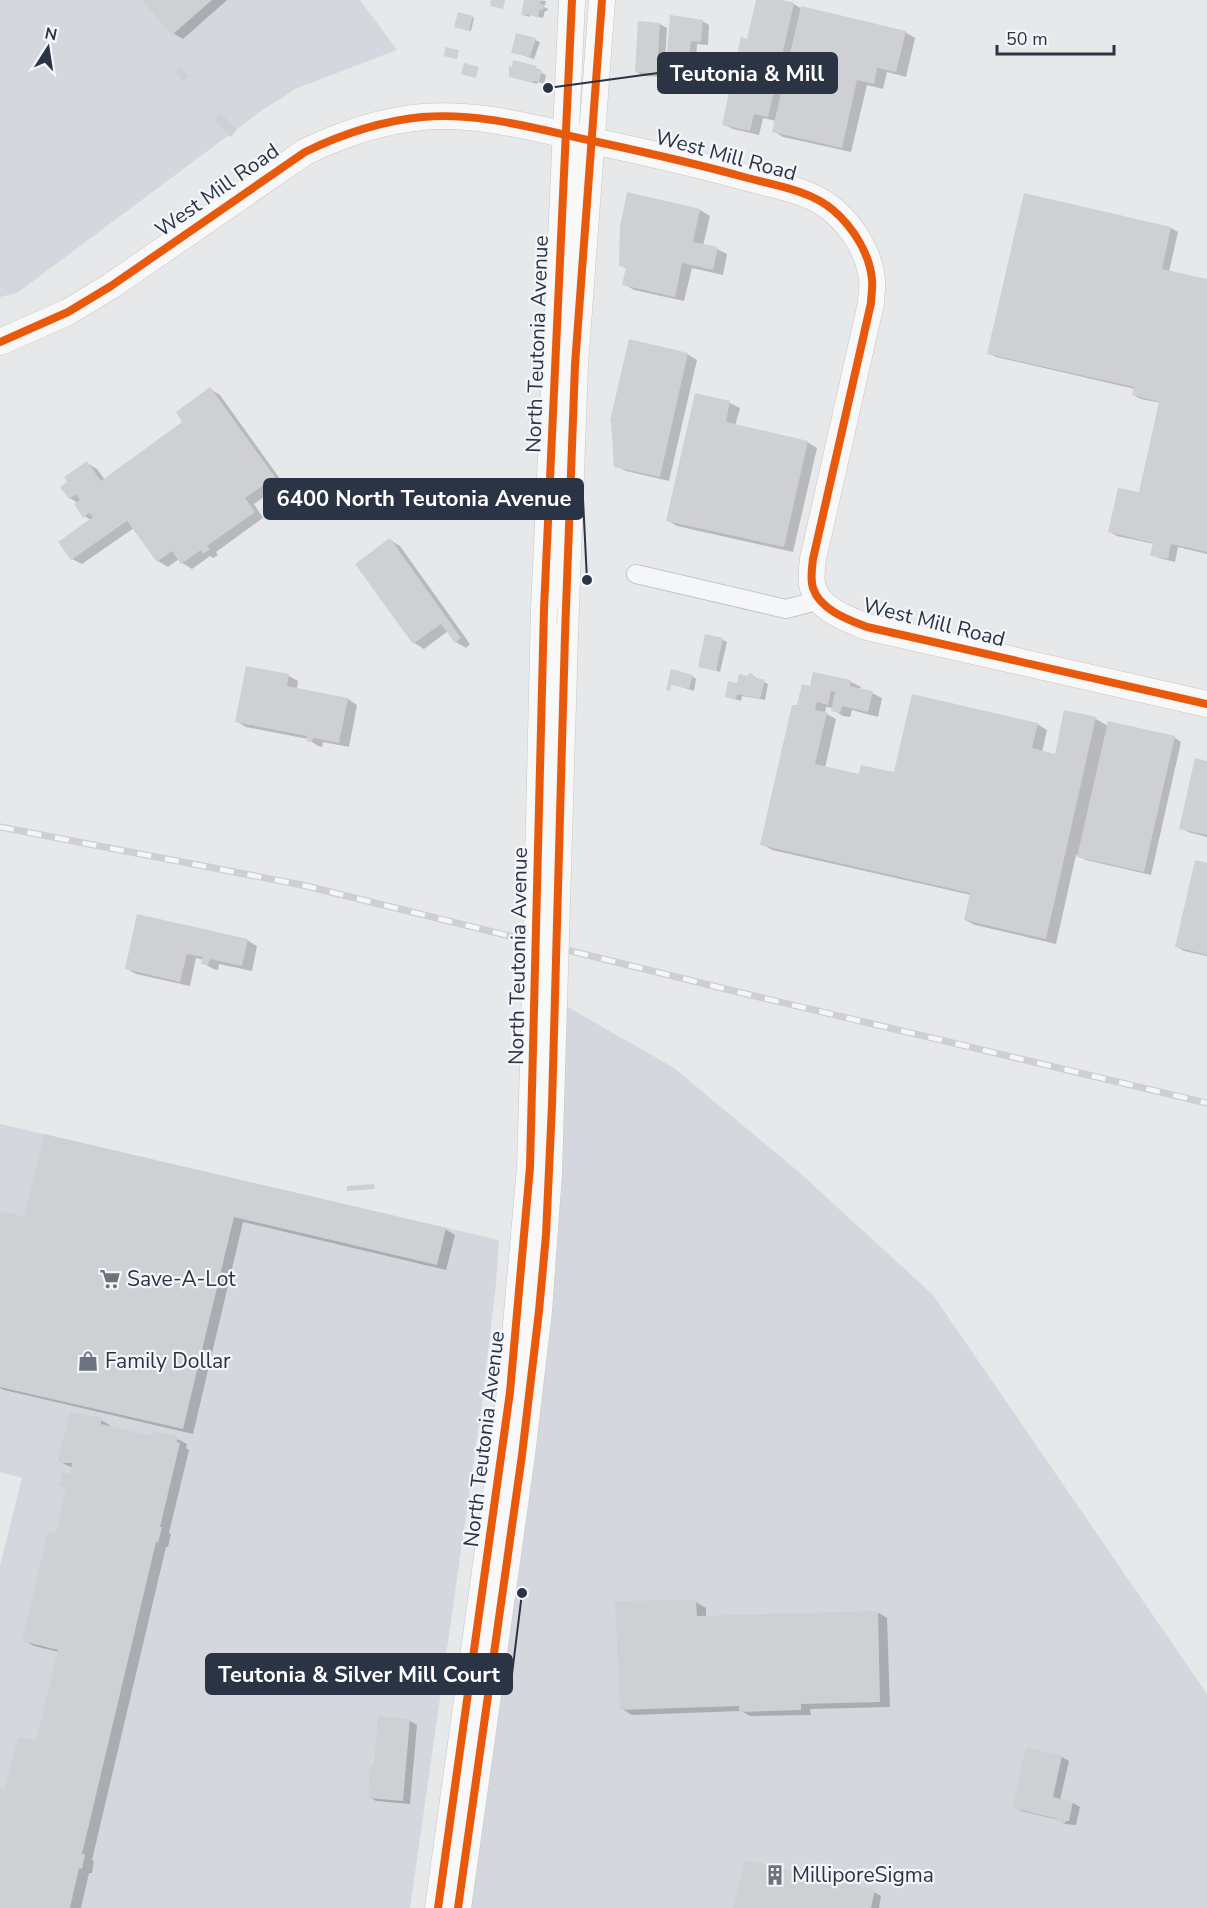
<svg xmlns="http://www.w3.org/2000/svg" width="1207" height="1908" viewBox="0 0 1207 1908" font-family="'Nunito Sans',sans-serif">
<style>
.built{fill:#d4d7dd}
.shadow{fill:#0003}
.building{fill:#ced0d3}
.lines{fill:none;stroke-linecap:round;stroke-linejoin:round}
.street-casing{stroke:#c4c6c8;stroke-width:20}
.secondary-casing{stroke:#c4c6c8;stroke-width:27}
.street{stroke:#f5f6f7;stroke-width:18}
.secondary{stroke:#f8f8f8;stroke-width:26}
.rail-casing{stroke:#cecfd2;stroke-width:7}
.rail{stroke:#f4f6f9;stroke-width:4.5;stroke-dasharray:14;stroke-linecap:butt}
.secondary-bridge-casing{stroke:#c4c6c8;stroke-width:27;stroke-linecap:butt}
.secondary-bridge{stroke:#f8f8f8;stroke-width:26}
.cycleway-casing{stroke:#f4f6f9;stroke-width:11}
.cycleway{stroke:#e8590c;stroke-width:8}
.labels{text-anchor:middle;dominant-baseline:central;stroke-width:4.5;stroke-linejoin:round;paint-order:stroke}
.street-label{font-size:21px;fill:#2b3445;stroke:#f4f6f9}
.poi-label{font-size:21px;fill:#2b3445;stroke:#f4f6f9;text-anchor:start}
.leader{fill:none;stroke:#2b3445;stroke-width:2}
.callout-dot{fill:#2b3445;stroke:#f4f6f9;stroke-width:2}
.callout{fill:#2b3445;stroke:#2b3445;stroke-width:2}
.callout-label{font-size:22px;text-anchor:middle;font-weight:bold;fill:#fff}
</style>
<rect width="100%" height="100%" fill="#e6e8ea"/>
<g class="built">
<path d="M 0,0 L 360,0 L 397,50 L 297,88 L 261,111 L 17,293 L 0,297 Z"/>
<path d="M 554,999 L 674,1068 L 800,1173 L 933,1295 L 1207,1694 L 1207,1908 L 458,1908 Z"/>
<path d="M 0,1124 L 499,1240 L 496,1284 L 481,1410 L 410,1908 L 0,1908 L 0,1566 L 22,1478 L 0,1472 Z"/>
</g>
<g class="shadow">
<path d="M 144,0 L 227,0 L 183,39 L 173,33 Z"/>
<path d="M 526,0 L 546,1 L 544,7 L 548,9 L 547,11 L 545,11 L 543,18 L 530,15 L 529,17 L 522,14 Z"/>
<path d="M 757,0 L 775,0 L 794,4 L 802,9 L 905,32 L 915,38 L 906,77 L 887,72 L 883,89 L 867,85 L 851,152 L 783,137 L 773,131 L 776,121 L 763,118 L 759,135 L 733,129 L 723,124 L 748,40 Z"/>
<path d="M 459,14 L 474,18 L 471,31 L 457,27 Z"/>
<path d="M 702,21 L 709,25 L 708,45 L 697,44 L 696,59 L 700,61 L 700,69 L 692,69 L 692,72 L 675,71 L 668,66 Z"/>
<path d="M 660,24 L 667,28 L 664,77 L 643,76 L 636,71 Z"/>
<path d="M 535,40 L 540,42 L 534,59 L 513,52 Z"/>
<path d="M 514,62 L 541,70 L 540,72 L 546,75 L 544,84 L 538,82 L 537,84 L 511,76 L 510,71 Z"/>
<path d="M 700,210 L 710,216 L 703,246 L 717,249 L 727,254 L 723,275 L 692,268 L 684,301 L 634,290 L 624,284 L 628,269 L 620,265 Z"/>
<path d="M 1171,228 L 1178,232 L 1169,272 L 1207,281 L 1207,554 L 1178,547 L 1175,562 L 1159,558 L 1152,554 L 1154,544 L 1117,536 L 1110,532 L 1140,494 L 1161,403 L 1141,399 L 1133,395 L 1135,389 L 996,357 L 989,353 Z"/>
<path d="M 687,354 L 697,360 L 669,481 L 626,471 L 616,466 Z"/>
<path d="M 210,389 L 220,395 L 283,483 L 254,504 L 263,518 L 216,552 L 218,555 L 213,558 L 210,556 L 192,569 L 182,563 L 179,559 L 168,567 L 158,561 L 134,528 L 82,564 L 72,559 L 91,520 L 84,516 L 78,503 L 70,498 L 87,463 L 97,469 L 105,480 L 185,422 Z"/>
<path d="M 696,395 L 730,403 L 740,408 L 735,426 L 807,442 L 817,448 L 793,552 L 677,526 L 667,520 Z"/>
<path d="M 390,540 L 400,546 L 470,644 L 466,648 L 456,642 L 448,631 L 424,649 L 414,643 Z"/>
<path d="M 723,640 L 727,642 L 720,672 L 700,666 Z"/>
<path d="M 814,673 L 851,682 L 861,687 L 860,690 L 872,693 L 882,698 L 878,717 L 852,710 L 850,717 L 843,716 L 833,710 L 833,708 L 826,707 L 825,713 L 836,719 L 825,768 L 860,776 L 895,774 L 1037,724 L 1047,730 L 1042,752 L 1056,755 L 1066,712 L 1096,719 L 1108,726 L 1174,737 L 1181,742 L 1151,875 L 1086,860 L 1076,855 L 1056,944 L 975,925 L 965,920 L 971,895 L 772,850 L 762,844 L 798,707 L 811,687 Z"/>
<path d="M 289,676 L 298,681 L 297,689 L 348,699 L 357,705 L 349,747 L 323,742 L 322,747 L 318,746 L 308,739 L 246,727 L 236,721 Z"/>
<path d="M 692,676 L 696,679 L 694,691 L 669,683 Z"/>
<path d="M 753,676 L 768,684 L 765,700 L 742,696 L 741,701 L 726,696 Z"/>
<path d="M 1207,763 L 1207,837 L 1188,832 L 1181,828 Z"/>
<path d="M 1207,864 L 1207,956 L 1184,951 L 1177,947 Z"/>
<path d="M 138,916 L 247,940 L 257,946 L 252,971 L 219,964 L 218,970 L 213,969 L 203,963 L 204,960 L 196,958 L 190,986 L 136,974 L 127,969 Z"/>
<path d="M 45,1135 L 445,1229 L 455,1235 L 446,1270 L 243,1222 L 193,1434 L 4,1390 L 0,1388 L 0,1213 L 25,1219 Z"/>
<path d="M 101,1420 L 111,1426 L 111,1428 L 152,1438 L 174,1437 L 187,1444 L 186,1448 L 189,1450 L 169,1533 L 171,1534 L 168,1547 L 166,1547 L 92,1860 L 94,1861 L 92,1873 L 89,1873 L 81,1908 L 0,1908 L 0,1791 L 6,1792 L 37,1743 L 59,1652 L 34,1646 L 24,1640 L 57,1535 L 67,1489 L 61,1485 L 71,1476 L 73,1468 L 60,1462 Z"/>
<path d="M 696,1602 L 706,1608 L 706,1617 L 877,1612 L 887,1618 L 890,1707 L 810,1709 L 811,1715 L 750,1716 L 741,1711 L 632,1715 L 622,1709 Z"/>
<path d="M 410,1721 L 417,1725 L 410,1804 L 376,1801 L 369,1797 L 375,1768 Z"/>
<path d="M 1027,1749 L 1062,1757 L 1069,1761 L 1060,1800 L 1073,1803 L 1080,1807 L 1076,1825 L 1065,1824 L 1059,1820 L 1021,1811 L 1014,1807 Z"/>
<path d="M 874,1892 L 881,1896 L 879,1908 L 735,1908 Z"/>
</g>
<g class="building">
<path d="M 142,0 L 212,0 L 172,35 Z"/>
<path d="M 491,0 L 505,0 L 503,9 L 490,6 Z"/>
<path d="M 524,0 L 541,0 L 540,4 L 544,5 L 543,10 L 540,9 L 538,17 L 525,14 L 524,16 L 521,15 Z"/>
<path d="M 756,0 L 782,0 L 794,3 L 768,117 L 754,114 L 750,131 L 722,125 L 741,37 L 747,39 Z"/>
<path d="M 801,6 L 906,31 L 896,72 L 877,68 L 874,84 L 857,80 L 842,148 L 772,132 Z"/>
<path d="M 458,12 L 473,16 L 469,31 L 454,27 Z"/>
<path d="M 670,15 L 703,20 L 701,42 L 691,41 L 689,56 L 694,56 L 693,66 L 685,66 L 685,69 L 666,67 Z"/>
<path d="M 638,21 L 660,23 L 657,74 L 635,72 Z"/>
<path d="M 516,33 L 536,38 L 530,57 L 511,53 Z"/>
<path d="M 445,47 L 459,50 L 457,59 L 444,56 Z"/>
<path d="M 513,60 L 537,66 L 536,69 L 542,71 L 539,82 L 533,81 L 533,83 L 509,77 L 509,66 L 512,67 Z"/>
<path d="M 464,63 L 479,67 L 476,78 L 461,74 Z"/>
<path d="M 181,67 L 189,76 L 184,81 L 175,72 Z"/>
<path d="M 221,114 L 237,130 L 230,137 L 214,120 Z"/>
<path d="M 627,192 L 700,209 L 693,242 L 718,247 L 713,270 L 682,263 L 675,297 L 622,285 L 626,267 L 619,266 L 620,227 Z"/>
<path d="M 1024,193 L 1171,227 L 1162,269 L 1207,279 L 1207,552 L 1171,544 L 1168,559 L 1152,556 L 1150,555 L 1153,543 L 1108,532 L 1118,488 L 1139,492 L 1159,402 L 1132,395 L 1134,387 L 987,354 Z"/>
<path d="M 629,339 L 688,353 L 660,477 L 614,467 L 611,422 L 610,421 Z"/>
<path d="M 210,387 L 275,477 L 245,498 L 255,512 L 207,546 L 210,549 L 203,554 L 201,550 L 181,564 L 172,551 L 157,562 L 127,521 L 71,560 L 58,542 L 93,517 L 89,513 L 83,518 L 74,504 L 80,500 L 76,494 L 69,499 L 60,487 L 67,482 L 64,477 L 87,461 L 101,481 L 182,422 L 176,412 Z"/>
<path d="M 695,393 L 730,401 L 726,422 L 808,441 L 784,547 L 666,521 Z"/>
<path d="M 390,538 L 461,638 L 455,643 L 441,624 L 413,644 L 355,564 Z"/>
<path d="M 705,634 L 723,638 L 716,671 L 698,667 Z"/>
<path d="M 246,666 L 289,674 L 287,686 L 348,698 L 339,743 L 313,738 L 312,742 L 306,741 L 307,736 L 235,722 Z"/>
<path d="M 671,669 L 693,675 L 689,689 L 671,685 L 670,691 L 666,690 Z"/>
<path d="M 813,672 L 851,680 L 850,686 L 873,691 L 868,712 L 842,706 L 840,713 L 831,711 L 835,692 L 831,691 L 828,705 L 817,702 L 815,710 L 827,712 L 815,764 L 859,774 L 861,765 L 894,772 L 912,694 L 1038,723 L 1032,748 L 1055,754 L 1064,710 L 1096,717 L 1046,939 L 964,920 L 970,893 L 760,845 L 792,705 L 797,705 L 802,684 L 810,686 Z"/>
<path d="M 749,673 L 753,674 L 753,677 L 765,680 L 760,699 L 737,694 L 736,700 L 725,697 L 728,681 L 737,683 L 739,674 L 748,676 Z"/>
<path d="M 1108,721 L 1175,736 L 1144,872 L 1077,857 Z"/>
<path d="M 1195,758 L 1207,761 L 1207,835 L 1179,829 Z"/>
<path d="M 1195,860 L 1207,863 L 1207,955 L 1175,947 Z"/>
<path d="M 137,914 L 248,939 L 242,966 L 210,959 L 208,965 L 201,964 L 203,957 L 187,954 L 180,982 L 125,969 Z"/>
<path d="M 44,1134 L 446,1228 L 437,1265 L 234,1217 L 183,1429 L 4,1388 L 0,1387 L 0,1211 L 24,1217 Z"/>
<path d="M 374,1184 L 375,1189 L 347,1191 L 347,1186 Z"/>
<path d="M 70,1412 L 97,1417 L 102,1419 L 101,1424 L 151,1436 L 152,1431 L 175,1435 L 178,1437 L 177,1442 L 180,1443 L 160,1527 L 162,1527 L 158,1543 L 156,1542 L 82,1854 L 85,1854 L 82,1869 L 79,1868 L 70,1908 L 0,1908 L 0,1789 L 5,1790 L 18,1737 L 36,1741 L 58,1650 L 22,1641 L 48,1531 L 56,1533 L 66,1488 L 59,1486 L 62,1472 L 70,1474 L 72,1463 L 59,1463 L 58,1459 Z"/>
<path d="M 696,1600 L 697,1616 L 878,1611 L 880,1702 L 801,1704 L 801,1710 L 739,1712 L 739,1706 L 620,1710 L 615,1601 Z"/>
<path d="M 378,1716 L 410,1719 L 403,1801 L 368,1798 L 370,1766 L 374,1766 Z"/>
<path d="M 1026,1747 L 1062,1756 L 1053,1797 L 1073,1802 L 1069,1821 L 1066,1821 L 1065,1823 L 1057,1821 L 1057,1819 L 1012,1808 Z"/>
<path d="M 745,1860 L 875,1890 L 871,1908 L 733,1908 Z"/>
</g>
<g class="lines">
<g class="street-casing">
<path id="street" d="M 636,574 L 786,609 L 820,600"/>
</g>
<g class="secondary-casing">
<g id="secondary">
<path d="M 0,342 L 68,312 L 111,286 L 305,152 C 342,134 381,121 422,117 C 480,112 537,129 593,141 C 644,152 694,163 744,177 C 773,185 810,190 833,210 C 853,227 870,254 872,280 C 873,288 871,296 871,303 L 813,559 C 812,568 810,579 813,588 C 820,610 849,620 867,627 L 1207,704"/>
<path d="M 544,609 L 572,0"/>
<path d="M 565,635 L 575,365 L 602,0"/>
<path d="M 438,1908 L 510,1392 L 530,1167 L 534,1030"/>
<path d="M 458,1908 L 522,1455 L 539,1311 L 549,1174 L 553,1038"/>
</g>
</g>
<use href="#street" class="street"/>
<use href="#secondary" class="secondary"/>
<g class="rail-casing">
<path id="rail" d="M 0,827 L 302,885 L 742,993 L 1207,1103"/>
</g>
<use href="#rail" class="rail"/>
<g class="secondary-bridge-casing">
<g id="secondary-bridge">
<path d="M 534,1030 L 544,609"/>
<path d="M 553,1038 L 565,635"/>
</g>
</g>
<use href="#secondary-bridge" class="secondary-bridge"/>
<g class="cycleway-casing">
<g id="cycleway">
<path d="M 0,342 L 68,312 L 111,286 L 305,152 C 342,134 381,121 422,117 C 480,112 537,129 593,141 C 644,152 694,163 744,177 C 773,185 810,190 833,210 C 853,227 870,254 872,280 C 873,288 871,296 871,303 L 813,559 C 812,568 810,579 813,588 C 820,610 849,620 867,627 L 1207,704"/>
<path d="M 438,1908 L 510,1392 L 530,1167 L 544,609 L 572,0"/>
<path d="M 458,1908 L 522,1455 L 539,1311 L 546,1235 L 552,1105 L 565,635 L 575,365 L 602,0"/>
</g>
</g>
<use href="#cycleway" class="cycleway"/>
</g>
<defs>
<g id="supermarket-bare" transform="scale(1.62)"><path d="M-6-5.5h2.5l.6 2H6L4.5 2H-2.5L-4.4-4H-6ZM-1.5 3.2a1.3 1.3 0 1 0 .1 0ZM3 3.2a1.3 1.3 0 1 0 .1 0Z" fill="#6c737f" stroke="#f4f6f9" stroke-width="2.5" paint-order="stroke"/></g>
<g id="shop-bare" transform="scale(1.62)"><path d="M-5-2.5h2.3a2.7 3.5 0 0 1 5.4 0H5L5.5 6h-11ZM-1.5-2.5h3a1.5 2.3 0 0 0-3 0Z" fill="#6c737f" stroke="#f4f6f9" stroke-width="2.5" paint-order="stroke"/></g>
<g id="building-bare" transform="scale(1.62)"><path d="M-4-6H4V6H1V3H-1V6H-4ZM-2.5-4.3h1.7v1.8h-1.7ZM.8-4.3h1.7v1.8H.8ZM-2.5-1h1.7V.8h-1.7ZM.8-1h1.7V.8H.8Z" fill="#6c737f" stroke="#f4f6f9" stroke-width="2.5" paint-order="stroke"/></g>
</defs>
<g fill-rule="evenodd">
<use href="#supermarket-bare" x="110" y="1279"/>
<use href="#shop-bare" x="88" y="1361"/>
<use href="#building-bare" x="775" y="1875"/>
</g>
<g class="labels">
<g class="street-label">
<text transform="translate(726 155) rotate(15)">West Mill Road</text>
<text transform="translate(217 190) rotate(-35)">West Mill Road</text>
<text transform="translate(537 344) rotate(-88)">North Teutonia Avenue</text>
<text transform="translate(934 622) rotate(14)">West Mill Road</text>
<text transform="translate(518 956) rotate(-89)">North Teutonia Avenue</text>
<text transform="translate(484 1439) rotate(-83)">North Teutonia Avenue</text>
</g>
<g class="poi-label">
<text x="127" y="1279">Save-A-Lot</text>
<text x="105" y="1361">Family Dollar</text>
<text x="792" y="1875">MilliporeSigma</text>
</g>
</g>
<path class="leader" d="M548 88L658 73M587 580L583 499M522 1593L512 1674"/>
<g class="callout-dot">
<circle cx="548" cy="88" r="6"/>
<circle cx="587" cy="580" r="6"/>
<circle cx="522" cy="1593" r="6"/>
</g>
<g class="callout">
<rect x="658" y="53" width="179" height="40" rx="6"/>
<rect x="264" y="479" width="319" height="40" rx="6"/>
<rect x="206" y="1654" width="306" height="40" rx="6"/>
</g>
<g class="callout-label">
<text x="747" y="81">Teutonia &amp; Mill</text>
<text x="424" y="506">6400 North Teutonia Avenue</text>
<text x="359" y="1682">Teutonia &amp; Silver Mill Court</text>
</g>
<g transform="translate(48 48) rotate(12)" stroke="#f4f6f9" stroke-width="4.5" paint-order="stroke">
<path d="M0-4.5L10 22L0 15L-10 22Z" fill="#2b3445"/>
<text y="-9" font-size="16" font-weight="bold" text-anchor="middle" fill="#2b3445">N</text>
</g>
<path d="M997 45v9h117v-9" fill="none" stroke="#2b3445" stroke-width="3"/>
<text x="1006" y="45" font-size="18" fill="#2b3445" stroke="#f4f6f9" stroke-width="4.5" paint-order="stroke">50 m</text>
</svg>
